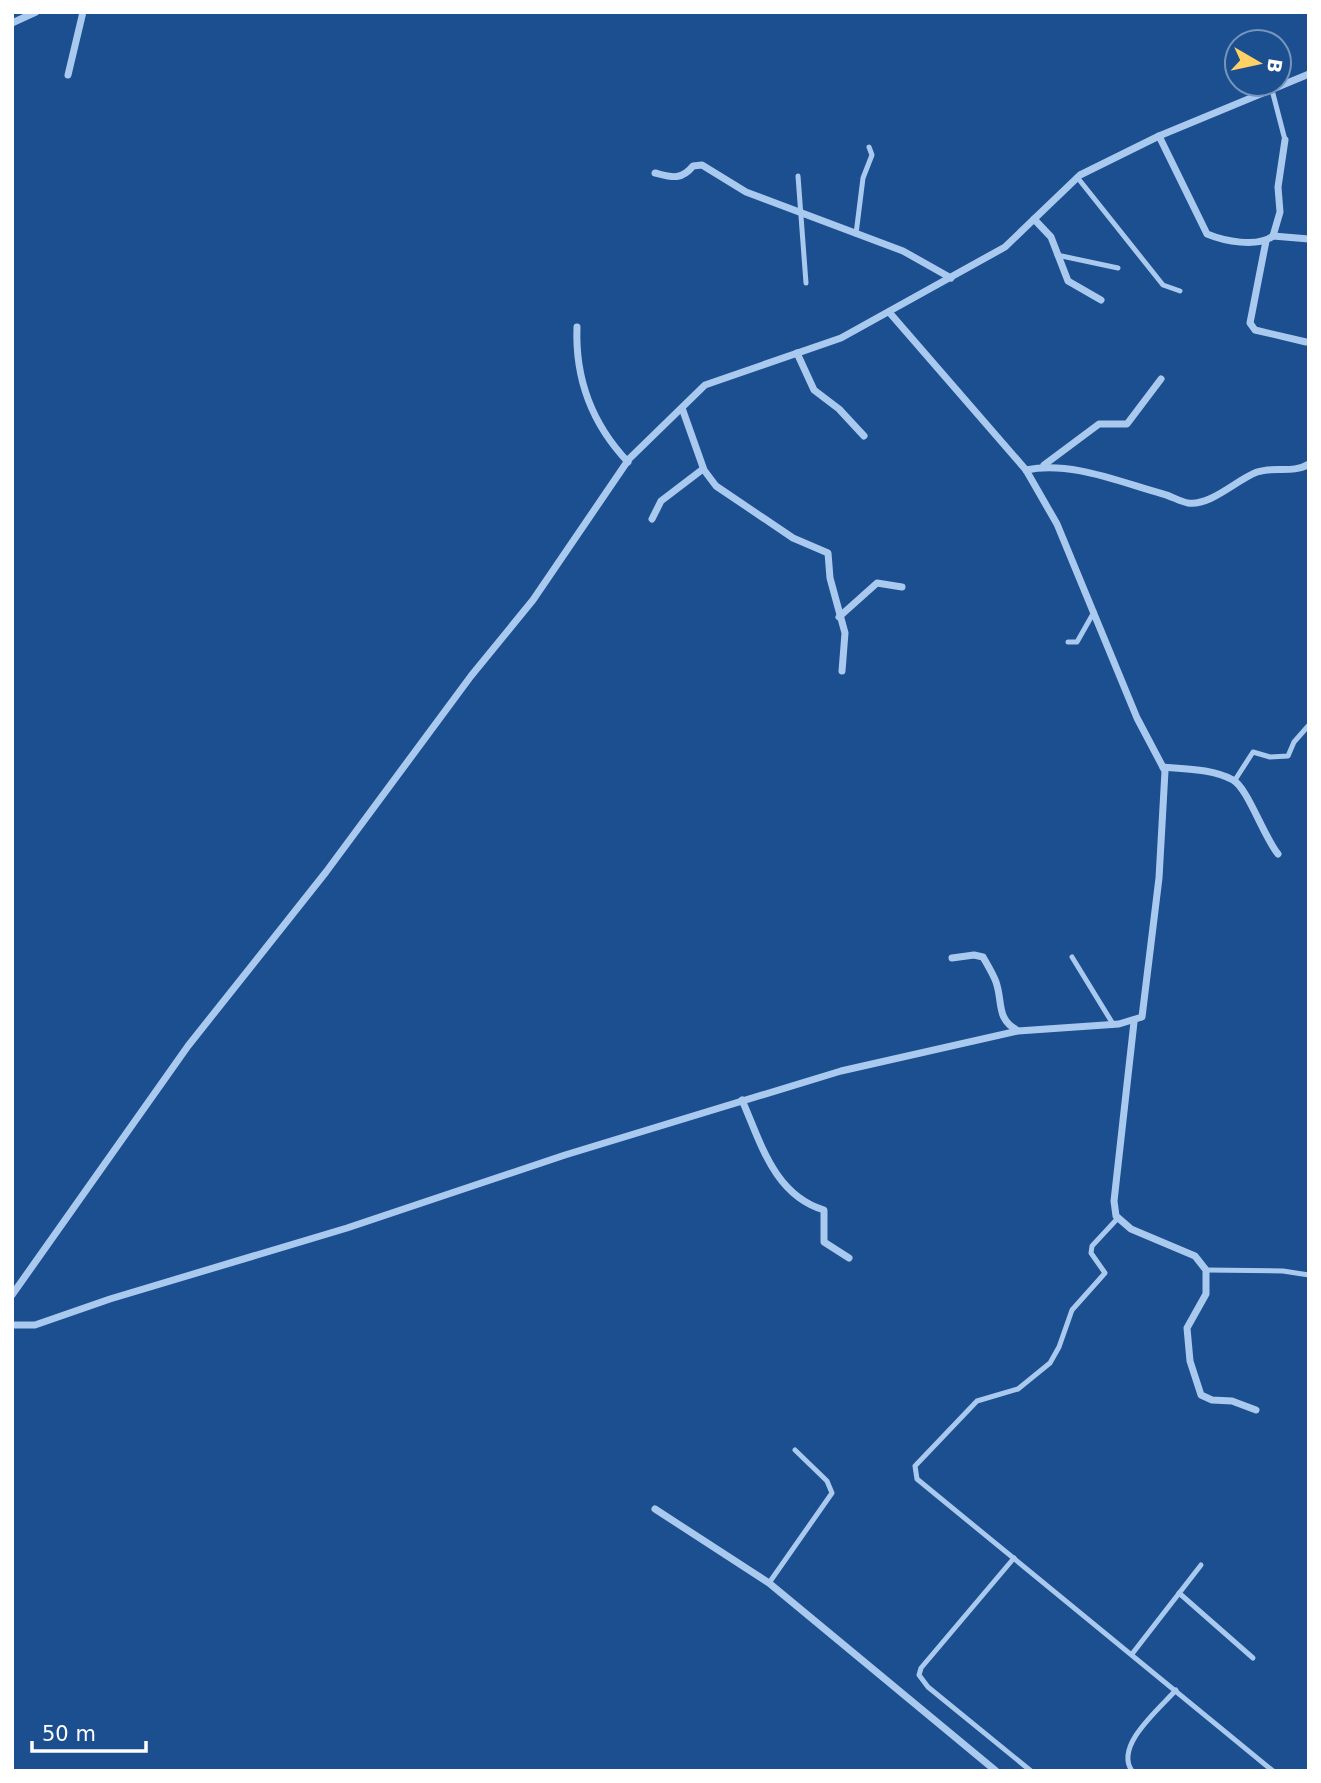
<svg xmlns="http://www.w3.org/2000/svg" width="1321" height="1783" viewBox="0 0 1321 1783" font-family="'DejaVu Sans',sans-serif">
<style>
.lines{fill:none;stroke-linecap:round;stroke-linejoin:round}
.service{stroke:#a9c9ee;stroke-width:5}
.minor{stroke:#a9c9ee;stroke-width:7}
</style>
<rect width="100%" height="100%" fill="#1b4f8f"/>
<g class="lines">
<g class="service">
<path d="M 1272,90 L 1285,140"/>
<path d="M 798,176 L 806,283"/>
<path d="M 1077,177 L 1163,285 L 1180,291"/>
<path d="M 856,234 L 863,178 L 872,155 L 869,147"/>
<path d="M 1057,255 L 1118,268"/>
<path d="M 1068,642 L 1077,642 L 1094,612"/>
<path d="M 1235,780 L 1253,752 L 1270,757 L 1288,756 L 1294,742 L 1309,725"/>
<path d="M 1072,957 L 1113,1024"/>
<path d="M 1118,1218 L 1092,1246 L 1091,1253 L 1105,1273 L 1072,1310 L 1059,1347 L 1050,1363 L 1018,1389 L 977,1401 L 915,1466 L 917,1479 L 1273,1771"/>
<path d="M 1206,1270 L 1283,1271 L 1309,1275"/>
<path d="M 1014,1558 L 921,1668 L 919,1675 L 928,1687 L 1031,1771"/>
<path d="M 769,1583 L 832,1493 L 827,1481 L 795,1450"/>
<path d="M 1179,1593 L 1253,1658"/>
<path d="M 1132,1654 L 1201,1565"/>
<path d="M 1132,1771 C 1114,1746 1159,1709 1176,1690"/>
</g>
<g class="minor">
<path d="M 12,23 L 36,12"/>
<path d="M 68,75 L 83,12"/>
<path d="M 1159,136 L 1207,234 C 1224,241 1257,248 1273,236 L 1309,239"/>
<path d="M 655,173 C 671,177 681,181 693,166 L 702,165 L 746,192 L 903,251 L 951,278"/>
<path d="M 1034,219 L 1051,237 L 1068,281 L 1101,300"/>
<path d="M 1273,236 L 1280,212 L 1278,187 L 1285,140"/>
<path d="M 1266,241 L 1250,323 L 1255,330 L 1306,342"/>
<path d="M 577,327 C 575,379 592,424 628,462"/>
<path d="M 797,353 L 814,390 L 839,409 L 864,436"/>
<path d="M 682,408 L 704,470 L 716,486 L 793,538 L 828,553 L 830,578 L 845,633 L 842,671"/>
<path d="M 1044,465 L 1099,424 L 1127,424 L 1161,379"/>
<path d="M 1026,470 C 1072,461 1119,482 1163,494 C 1171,496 1181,502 1188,503 C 1211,506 1236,480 1257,472 C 1274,466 1293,474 1309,464"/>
<path d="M 652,519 L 661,501 L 703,469"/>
<path d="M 839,617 L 877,583 L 902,587"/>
<path d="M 1163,767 C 1186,769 1213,769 1233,780 C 1247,787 1264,837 1278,854"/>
<path d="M 952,958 L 974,955 L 983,957 C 988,966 993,974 996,982 C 1003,1002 996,1019 1017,1030"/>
<path d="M 1134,1022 L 1114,1201 L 1116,1216 L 1131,1229 L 1195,1256 L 1206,1270 L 1206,1294 L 1187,1328 L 1190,1361 L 1201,1395 L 1212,1400 L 1232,1401 L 1256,1410"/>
<path d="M 742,1100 C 761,1143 774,1195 824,1210 L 824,1242 L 849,1258"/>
<path d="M 12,1295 L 188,1046 L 326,872 L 471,676 L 533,600 L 629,459 L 705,385 L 841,338 L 1005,247 L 1080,175 L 1159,136 L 1309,74"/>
<path d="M 12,1325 L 35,1325 L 110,1299 L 347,1228 L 565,1155 L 841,1071 L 1018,1031 L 1119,1024 L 1142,1017 L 1159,878 L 1165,771 L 1137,718 L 1057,524 L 1026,470 L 889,312"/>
<path d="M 655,1509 L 769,1583 L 996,1771"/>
</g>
</g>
<rect width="1321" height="1783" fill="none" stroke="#ffffff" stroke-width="28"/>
<g transform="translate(1258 63) rotate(99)"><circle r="33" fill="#1b4f8f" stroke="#7695bc" stroke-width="2"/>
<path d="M0-5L12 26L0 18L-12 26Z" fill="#ffd166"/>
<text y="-10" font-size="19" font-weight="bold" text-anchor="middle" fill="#ffffff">B</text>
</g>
<path d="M32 1741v10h114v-10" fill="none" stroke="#ffffff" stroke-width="3.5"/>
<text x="42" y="1741" font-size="21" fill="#ffffff" stroke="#1b4f8f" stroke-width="5" paint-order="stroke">50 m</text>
</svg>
